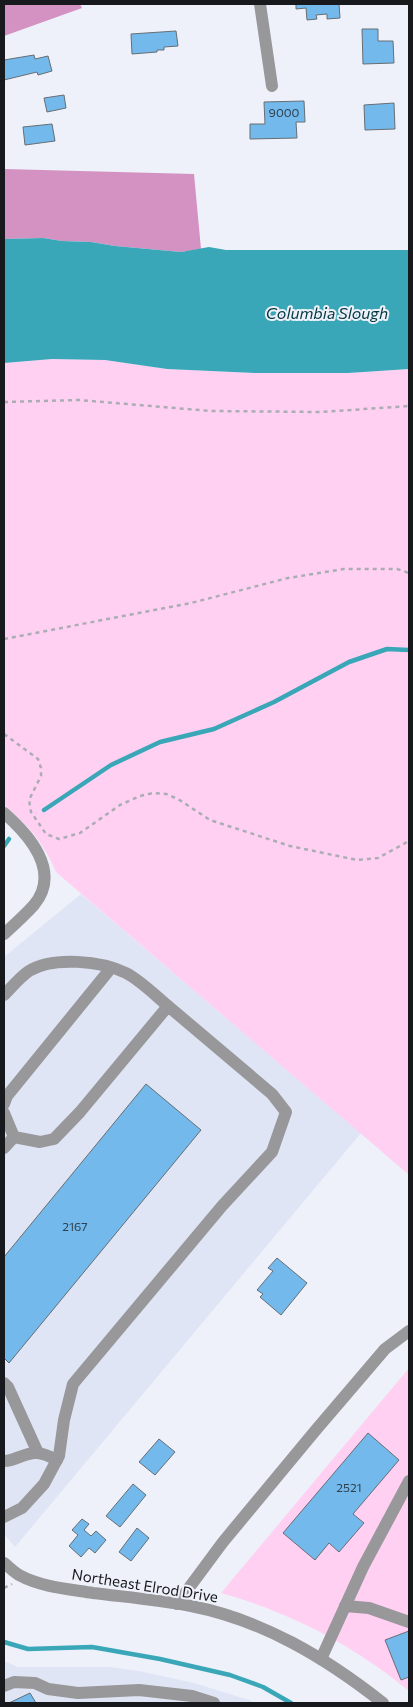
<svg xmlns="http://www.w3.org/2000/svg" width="413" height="1707" viewBox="0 0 413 1707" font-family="Commissioner,sans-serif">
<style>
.built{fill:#e0e5f5}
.green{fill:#ffd0f1}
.forest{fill:#d392c1}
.water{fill:#39a7b7}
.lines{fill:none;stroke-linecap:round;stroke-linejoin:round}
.stream{stroke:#39a7b7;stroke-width:4.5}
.building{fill:#74b9eb;stroke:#666e74}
.path{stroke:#abadb5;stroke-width:2.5;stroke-dasharray:4 4;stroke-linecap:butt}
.minor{stroke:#98979a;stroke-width:12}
.labels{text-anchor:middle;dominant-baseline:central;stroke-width:4;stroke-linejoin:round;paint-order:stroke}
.number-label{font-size:12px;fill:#2f4150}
.street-label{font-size:15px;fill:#18191c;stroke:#eef1fa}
.water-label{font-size:16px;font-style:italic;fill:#02373e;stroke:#eef1fa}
</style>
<rect width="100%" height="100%" fill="#eef1fa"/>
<g class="built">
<path d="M 81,894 L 361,1133 L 15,1547 L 4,1534 L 4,957 Z"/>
<path d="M 4,1661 L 18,1667 L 110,1667 L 139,1671 L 194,1683 L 249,1700 L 255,1703 L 4,1703 Z"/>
</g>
<g class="green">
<path d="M 52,359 L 105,360 L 167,369 L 255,373 L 348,373 L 409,369 L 409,1175 L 56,872 C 44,843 28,825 4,805 L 4,363 Z"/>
<path d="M 409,1368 L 409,1691 C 353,1645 292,1613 221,1593 Z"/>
</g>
<g class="forest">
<path d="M 4,4 L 80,4 L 82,8 L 4,36 Z"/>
<path d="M 4,169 L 194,174 L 201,249 L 181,252 L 115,246 L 91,242 L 62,241 L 43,238 L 4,239 Z"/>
</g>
<path class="water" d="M 43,238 L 62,241 L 91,242 L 115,246 L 181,252 L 209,247 L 226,250 L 409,250 L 409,369 L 348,373 L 255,373 L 167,369 L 105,360 L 52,359 L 4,363 L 4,239 Z"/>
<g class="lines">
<g class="stream">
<path d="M 44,810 L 111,765 L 160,742 L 214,729 L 274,702 L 349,662 L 387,649 L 409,650"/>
<path d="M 4,846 L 9,839"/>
<path d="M 4,1642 L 28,1649 L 92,1647 L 160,1659 L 230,1675 L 263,1687 L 291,1703"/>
</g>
</g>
<g class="building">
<path d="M 296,4 L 339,4 L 340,18 L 327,19 L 327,14 L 316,15 L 317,19 L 307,20 L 306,8 L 296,9 Z"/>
<path d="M 362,29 L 378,29 L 378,41 L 393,41 L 394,63 L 363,64 Z"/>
<path d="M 176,31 L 178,46 L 164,47 L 164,50 L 157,50 L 157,52 L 132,54 L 131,34 Z"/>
<path d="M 34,55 L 35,59 L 48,56 L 52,71 L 38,75 L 37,72 L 4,80 L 4,60 Z"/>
<path d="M 64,95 L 66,108 L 47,112 L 44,98 Z"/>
<path d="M 304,101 L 305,122 L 296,122 L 297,138 L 250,139 L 250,124 L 265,124 L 264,102 Z"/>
<path d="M 394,103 L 395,129 L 365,130 L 364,105 Z"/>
<path d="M 52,124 L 55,141 L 25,145 L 23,127 Z"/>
<path d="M 146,1084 L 201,1130 L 9,1363 L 4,1358 L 4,1257 Z"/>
<path d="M 277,1258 L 307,1283 L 281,1315 L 260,1297 L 263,1294 L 257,1290 L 273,1271 L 268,1268 Z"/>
<path d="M 368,1433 L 399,1460 L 353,1514 L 364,1523 L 339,1552 L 329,1543 L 315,1560 L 283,1533 Z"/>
<path d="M 159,1439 L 175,1452 L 155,1475 L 139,1462 Z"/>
<path d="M 133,1484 L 146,1495 L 120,1527 L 106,1516 Z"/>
<path d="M 82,1519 L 89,1524 L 84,1530 L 91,1536 L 96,1531 L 106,1540 L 95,1553 L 89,1548 L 81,1557 L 69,1546 L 78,1535 L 72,1530 Z"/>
<path d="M 137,1528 L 149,1538 L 131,1561 L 119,1552 Z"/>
<path d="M 409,1631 L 409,1677 L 401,1680 L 385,1640 Z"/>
<path d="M 30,1693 L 36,1703 L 9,1703 Z"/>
</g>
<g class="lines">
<g class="path">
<path d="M 4,402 L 79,400 L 211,411 L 321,412 L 409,406"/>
<path d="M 4,639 L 191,603 L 288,578 L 344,569 L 397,569 L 409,573"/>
<path d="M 4,734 L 38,759 L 41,768 L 41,776 L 29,800 L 31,812 L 46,834 L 59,839 L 80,833 L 120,805 L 140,796 L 153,793 L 166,794 L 178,799 L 210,820 L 290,846 L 357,860 L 378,858 L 409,841"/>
<path d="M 4,1588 L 12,1584"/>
</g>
<g class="minor">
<path d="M 260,4 L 272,86"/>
<path d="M 4,813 C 28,834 62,871 34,905 C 25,915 14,925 4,934"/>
<path d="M 4,995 C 12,987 20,977 29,971 C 53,956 102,961 126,973 C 140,980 156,996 168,1006"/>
<path d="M 4,1104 L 7,1096 L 111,968"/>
<path d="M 4,1113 L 14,1137"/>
<path d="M 4,1148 L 14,1137 L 40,1142 L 54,1139 L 80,1112 L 168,1006 L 272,1094 L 286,1112 L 272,1152 L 222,1206 L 73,1384 L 64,1420 L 59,1456 L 44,1484 L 22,1508 L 4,1517"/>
<path d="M 4,1383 L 8,1387 L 38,1453"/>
<path d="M 4,1461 C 16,1461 25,1452 37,1453 C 43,1453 51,1457 57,1460"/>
<path d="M 4,1563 C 9,1567 14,1572 19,1575 C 41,1587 68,1589 93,1593 C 125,1597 159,1600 191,1606 C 263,1620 326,1658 383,1703"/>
<path d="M 177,1604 L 223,1542 L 315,1431 L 385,1349 L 409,1331"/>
<path d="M 345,1606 L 369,1608 L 409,1622"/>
<path d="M 321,1659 L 363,1567 L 409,1481"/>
<path d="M 4,1686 L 14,1682 L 35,1683 L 48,1689 L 78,1693 L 139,1690 L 192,1696 L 214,1703"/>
</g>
</g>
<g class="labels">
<g class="number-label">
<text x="284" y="112">9000</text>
<text x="75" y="1226">2167</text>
<text x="349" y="1487">2521</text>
</g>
<g class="street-label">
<text transform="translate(145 1585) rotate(9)">Northeast Elrod Drive</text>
</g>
<g class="water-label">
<text x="327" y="312">Columbia Slough</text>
</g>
</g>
<rect width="413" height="1707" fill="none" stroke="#18191c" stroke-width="10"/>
</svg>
